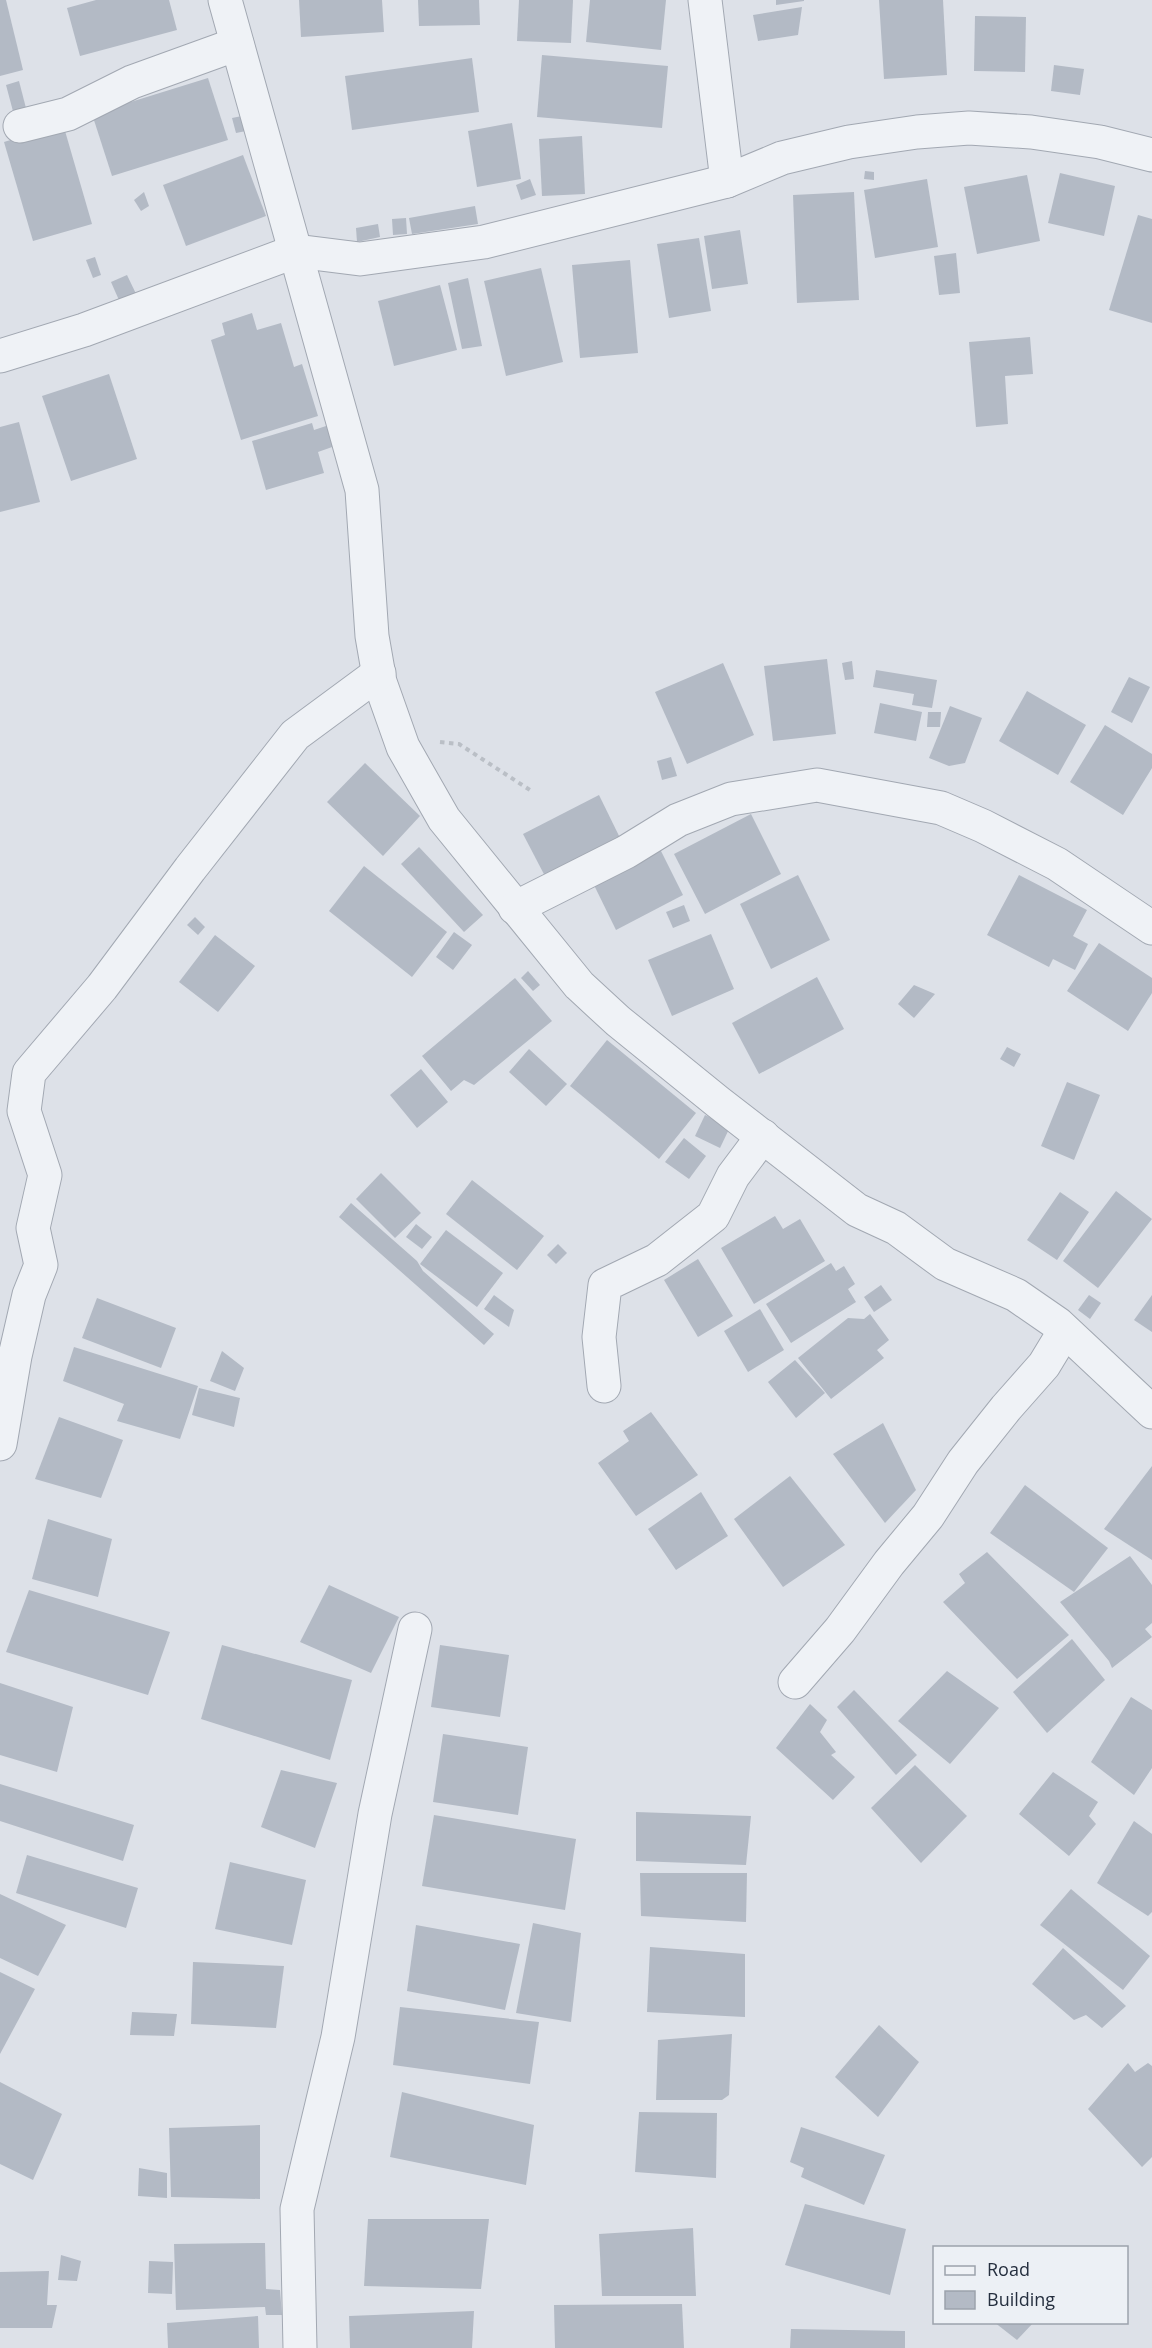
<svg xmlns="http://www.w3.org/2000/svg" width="1152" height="2348" viewBox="0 0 1152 2348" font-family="'Open Sans',sans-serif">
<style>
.building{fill:#b3bac5}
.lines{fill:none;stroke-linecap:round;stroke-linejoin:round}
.street-casing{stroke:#a2a8b2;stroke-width:35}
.path{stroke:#babfc6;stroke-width:4;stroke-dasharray:4.5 4.5;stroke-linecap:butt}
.street{stroke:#eff2f6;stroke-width:33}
</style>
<rect width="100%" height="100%" fill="#dde1e8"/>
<g class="building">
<path d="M 0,0 L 6,0 L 23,70 L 0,76 Z"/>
<path d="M 96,0 L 169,0 L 177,30 L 80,56 L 67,8 Z"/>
<path d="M 299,0 L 382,0 L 384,32 L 301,37 Z"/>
<path d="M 418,0 L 479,0 L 480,25 L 419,26 Z"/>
<path d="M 519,0 L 573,0 L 571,43 L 517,41 Z"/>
<path d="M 590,0 L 666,0 L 661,50 L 586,42 Z"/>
<path d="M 776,0 L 804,0 L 804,1 L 776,5 Z"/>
<path d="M 879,0 L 943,0 L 947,75 L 884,79 Z"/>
<path d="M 802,7 L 798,35 L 758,41 L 753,15 Z"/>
<path d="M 975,16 L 1026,17 L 1025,72 L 974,71 Z"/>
<path d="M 542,55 L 668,66 L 662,128 L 537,117 Z"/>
<path d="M 472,58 L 479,112 L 352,130 L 345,76 Z"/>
<path d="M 1054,65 L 1084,69 L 1080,95 L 1051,91 Z"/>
<path d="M 208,78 L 228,140 L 112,176 L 92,114 Z"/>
<path d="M 19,81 L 27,112 L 14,115 L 6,85 Z"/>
<path d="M 242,116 L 246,131 L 236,133 L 232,118 Z"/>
<path d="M 512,123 L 521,179 L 477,187 L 468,131 Z"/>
<path d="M 63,124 L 92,224 L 33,241 L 4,142 Z"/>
<path d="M 582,136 L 585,194 L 542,196 L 539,139 Z"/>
<path d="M 243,155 L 266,216 L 186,246 L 163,185 Z"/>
<path d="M 865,171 L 874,172 L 874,180 L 864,179 Z"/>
<path d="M 1060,173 L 1115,186 L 1104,236 L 1048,223 Z"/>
<path d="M 1027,175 L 1040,241 L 977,254 L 964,187 Z"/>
<path d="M 530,179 L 536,195 L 521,200 L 516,185 Z"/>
<path d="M 927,179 L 938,247 L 875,258 L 864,190 Z"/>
<path d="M 144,192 L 149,206 L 141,211 L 134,200 Z"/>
<path d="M 854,192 L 859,300 L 797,303 L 793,195 Z"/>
<path d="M 475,206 L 478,224 L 412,234 L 409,218 Z"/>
<path d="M 1138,215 L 1152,219 L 1152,323 L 1109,310 Z"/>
<path d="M 406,218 L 407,234 L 393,235 L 392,219 Z"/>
<path d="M 378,224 L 380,237 L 357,242 L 356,228 Z"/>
<path d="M 740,230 L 748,284 L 712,289 L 704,236 Z"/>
<path d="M 699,238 L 711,311 L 669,318 L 657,244 Z"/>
<path d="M 956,253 L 960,293 L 939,295 L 934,256 Z"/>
<path d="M 95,257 L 101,275 L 93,278 L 86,260 Z"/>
<path d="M 630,260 L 638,353 L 580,358 L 572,265 Z"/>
<path d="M 541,268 L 563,362 L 506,376 L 484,281 Z"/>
<path d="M 127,275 L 139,300 L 122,307 L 111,282 Z"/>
<path d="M 468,278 L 482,346 L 462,349 L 448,283 Z"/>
<path d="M 440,285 L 457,350 L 394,366 L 378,301 Z"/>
<path d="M 252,313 L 257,330 L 281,323 L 294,367 L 302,364 L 318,416 L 241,440 L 211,340 L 225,335 L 222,323 Z"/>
<path d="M 1030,337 L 1033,374 L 1005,376 L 1008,424 L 976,427 L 969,342 Z"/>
<path d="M 109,374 L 137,459 L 71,481 L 42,396 Z"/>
<path d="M 19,422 L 40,502 L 0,512 L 0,427 Z"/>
<path d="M 312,423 L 314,430 L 329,425 L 335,446 L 318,452 L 324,473 L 266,490 L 252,441 Z"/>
<path d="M 827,659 L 836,734 L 773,741 L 764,666 Z"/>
<path d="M 852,661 L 854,679 L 845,680 L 842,663 Z"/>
<path d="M 723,663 L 754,735 L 687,764 L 655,692 Z"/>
<path d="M 876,670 L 937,680 L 932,708 L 912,705 L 914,694 L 873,687 Z"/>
<path d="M 1129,677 L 1150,687 L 1132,723 L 1111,712 Z"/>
<path d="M 1027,691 L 1086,725 L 1058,775 L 999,741 Z"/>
<path d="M 880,703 L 922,712 L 916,741 L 874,733 Z"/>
<path d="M 950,706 L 982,718 L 965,763 L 949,766 L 929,758 Z"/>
<path d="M 928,712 L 941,712 L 940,727 L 927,727 Z"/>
<path d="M 1105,725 L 1152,754 L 1152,768 L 1123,815 L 1070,782 Z"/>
<path d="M 671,757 L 677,776 L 662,780 L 657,761 Z"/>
<path d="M 365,763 L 420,816 L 383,856 L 327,802 Z"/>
<path d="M 599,795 L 622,842 L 547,880 L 523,834 Z"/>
<path d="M 751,814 L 781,874 L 705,914 L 674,854 Z"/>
<path d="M 419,847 L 483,915 L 464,932 L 401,864 Z"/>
<path d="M 659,847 L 683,895 L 616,930 L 592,881 Z"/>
<path d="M 364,866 L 447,932 L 412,977 L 329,911 Z"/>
<path d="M 798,875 L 830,940 L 771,969 L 740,904 Z"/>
<path d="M 1019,875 L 1087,910 L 1073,936 L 1088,944 L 1075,970 L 1053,959 L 1049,967 L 987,935 Z"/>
<path d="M 684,905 L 690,921 L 673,928 L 666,912 Z"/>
<path d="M 195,917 L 205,927 L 198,935 L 187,925 Z"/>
<path d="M 454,932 L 472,945 L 453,970 L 436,957 Z"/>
<path d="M 711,934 L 734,989 L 672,1016 L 648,960 Z"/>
<path d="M 215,935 L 255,966 L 218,1012 L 179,982 Z"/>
<path d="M 1099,943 L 1152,978 L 1152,993 L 1128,1031 L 1067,991 Z"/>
<path d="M 528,971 L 540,985 L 533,991 L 521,978 Z"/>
<path d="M 817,977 L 844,1029 L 759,1074 L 732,1023 Z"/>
<path d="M 515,978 L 552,1021 L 474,1085 L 464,1080 L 451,1091 L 422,1056 Z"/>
<path d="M 914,985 L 935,994 L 914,1018 L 898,1004 Z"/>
<path d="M 607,1040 L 696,1113 L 659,1159 L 570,1086 Z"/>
<path d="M 1007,1047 L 1021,1054 L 1014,1067 L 1000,1059 Z"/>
<path d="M 529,1049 L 567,1084 L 546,1106 L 509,1072 Z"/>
<path d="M 421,1069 L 448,1102 L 417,1128 L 390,1095 Z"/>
<path d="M 1067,1082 L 1100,1095 L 1074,1160 L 1041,1146 Z"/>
<path d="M 705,1115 L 730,1127 L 720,1148 L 695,1136 Z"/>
<path d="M 684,1138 L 706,1156 L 689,1179 L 665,1162 Z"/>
<path d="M 381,1173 L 421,1213 L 395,1238 L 356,1199 Z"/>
<path d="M 472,1180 L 544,1236 L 517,1270 L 446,1214 Z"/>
<path d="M 1116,1191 L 1152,1219 L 1098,1288 L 1063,1261 Z"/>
<path d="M 1060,1192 L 1089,1212 L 1057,1260 L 1027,1240 Z"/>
<path d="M 351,1203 L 417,1261 L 423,1271 L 494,1334 L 484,1345 L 339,1217 Z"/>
<path d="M 775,1216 L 783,1229 L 800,1219 L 825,1261 L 754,1304 L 721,1248 Z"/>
<path d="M 416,1224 L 432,1237 L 422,1249 L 406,1237 Z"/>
<path d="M 446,1230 L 503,1273 L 477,1307 L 420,1264 Z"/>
<path d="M 558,1244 L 567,1253 L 556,1264 L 547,1255 Z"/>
<path d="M 698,1259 L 733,1316 L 698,1337 L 664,1280 Z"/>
<path d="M 831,1263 L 836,1271 L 844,1266 L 855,1284 L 848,1289 L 856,1302 L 791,1343 L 766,1304 Z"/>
<path d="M 881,1285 L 892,1300 L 874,1312 L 864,1297 Z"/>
<path d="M 494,1295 L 514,1310 L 509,1327 L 484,1309 Z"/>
<path d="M 1089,1295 L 1101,1303 L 1090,1319 L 1078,1310 Z"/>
<path d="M 1152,1295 L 1152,1332 L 1134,1320 Z"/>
<path d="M 97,1298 L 176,1328 L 161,1368 L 82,1338 Z"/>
<path d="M 760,1309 L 784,1350 L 748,1372 L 724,1331 Z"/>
<path d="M 870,1314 L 889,1340 L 877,1350 L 884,1358 L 831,1399 L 798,1358 L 848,1318 L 864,1319 Z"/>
<path d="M 74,1347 L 198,1386 L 180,1439 L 117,1421 L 124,1404 L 63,1381 Z"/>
<path d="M 222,1351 L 244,1368 L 235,1391 L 210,1381 Z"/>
<path d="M 795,1360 L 825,1393 L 796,1418 L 768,1382 Z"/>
<path d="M 199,1388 L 240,1398 L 234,1427 L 192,1415 Z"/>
<path d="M 651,1412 L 698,1475 L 636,1516 L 598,1463 L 629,1441 L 623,1431 Z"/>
<path d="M 59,1417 L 123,1440 L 101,1498 L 35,1479 Z"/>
<path d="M 883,1423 L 916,1490 L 885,1523 L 833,1454 Z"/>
<path d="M 1152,1466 L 1152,1560 L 1104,1529 Z"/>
<path d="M 790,1476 L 845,1545 L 783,1587 L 734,1519 Z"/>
<path d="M 1025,1485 L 1108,1548 L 1074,1592 L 990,1533 Z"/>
<path d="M 701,1492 L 728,1536 L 676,1570 L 648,1529 Z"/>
<path d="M 48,1519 L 112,1539 L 98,1597 L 32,1579 Z"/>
<path d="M 987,1552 L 1069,1635 L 1017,1679 L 943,1602 L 965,1583 L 959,1574 Z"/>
<path d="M 1130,1556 L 1152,1585 L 1152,1623 L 1145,1629 L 1152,1637 L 1112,1668 L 1109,1661 L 1060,1602 Z"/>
<path d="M 329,1585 L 399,1617 L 371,1673 L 300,1642 Z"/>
<path d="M 29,1590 L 170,1632 L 148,1695 L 6,1652 Z"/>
<path d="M 1072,1639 L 1105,1680 L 1047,1733 L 1013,1692 Z"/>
<path d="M 222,1645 L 352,1680 L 330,1760 L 201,1719 Z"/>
<path d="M 440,1645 L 509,1655 L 500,1717 L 431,1707 Z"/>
<path d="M 947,1671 L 999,1708 L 950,1764 L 898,1721 Z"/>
<path d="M 0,1683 L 73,1707 L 57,1772 L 0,1755 Z"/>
<path d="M 854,1690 L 917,1755 L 896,1775 L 837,1707 Z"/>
<path d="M 1131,1697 L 1152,1710 L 1152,1768 L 1134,1795 L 1091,1762 Z"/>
<path d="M 810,1704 L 827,1720 L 820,1732 L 836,1752 L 831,1755 L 855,1777 L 833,1800 L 776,1748 Z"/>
<path d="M 443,1734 L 528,1747 L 518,1815 L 433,1802 Z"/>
<path d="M 915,1765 L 967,1816 L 921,1863 L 871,1808 Z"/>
<path d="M 281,1770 L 337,1783 L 315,1848 L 261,1827 Z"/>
<path d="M 1053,1772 L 1098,1802 L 1089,1816 L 1096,1824 L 1069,1856 L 1019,1814 Z"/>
<path d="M 0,1784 L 134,1825 L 123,1861 L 0,1821 Z"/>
<path d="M 636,1812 L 751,1816 L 746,1865 L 636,1861 Z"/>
<path d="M 434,1815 L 576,1839 L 565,1910 L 422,1886 Z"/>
<path d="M 1134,1821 L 1152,1834 L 1152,1912 L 1148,1916 L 1097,1883 Z"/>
<path d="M 27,1855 L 138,1888 L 126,1928 L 16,1893 Z"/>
<path d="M 230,1862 L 306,1880 L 292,1945 L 215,1929 Z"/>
<path d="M 640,1873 L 747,1873 L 746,1922 L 641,1916 Z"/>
<path d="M 1071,1889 L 1150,1956 L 1123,1990 L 1040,1925 Z"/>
<path d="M 0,1894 L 66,1925 L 38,1976 L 0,1958 Z"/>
<path d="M 533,1923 L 581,1933 L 571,2022 L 516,2013 Z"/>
<path d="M 416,1925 L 520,1944 L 505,2010 L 407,1991 Z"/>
<path d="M 650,1947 L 745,1954 L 745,2017 L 647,2012 Z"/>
<path d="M 1063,1948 L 1126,2006 L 1102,2028 L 1086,2015 L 1074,2020 L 1032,1984 Z"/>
<path d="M 193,1962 L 284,1966 L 276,2028 L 191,2024 Z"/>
<path d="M 0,1972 L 35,1989 L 0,2054 Z"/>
<path d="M 400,2007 L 539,2022 L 530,2084 L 393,2065 Z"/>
<path d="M 132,2012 L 177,2014 L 174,2036 L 130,2035 Z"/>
<path d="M 879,2025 L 919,2062 L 878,2117 L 835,2077 Z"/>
<path d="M 732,2034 L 729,2095 L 722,2100 L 656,2100 L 658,2040 Z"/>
<path d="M 1128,2063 L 1135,2072 L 1148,2063 L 1152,2066 L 1152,2157 L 1142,2167 L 1088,2109 Z"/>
<path d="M 0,2082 L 62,2114 L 33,2180 L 0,2164 Z"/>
<path d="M 402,2092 L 534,2125 L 526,2185 L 390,2157 Z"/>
<path d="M 639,2112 L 717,2113 L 716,2178 L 635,2172 Z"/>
<path d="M 260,2125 L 260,2199 L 171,2197 L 169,2128 Z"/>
<path d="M 801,2127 L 885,2155 L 864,2205 L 801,2177 L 804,2168 L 790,2162 Z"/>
<path d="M 139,2168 L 167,2173 L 167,2198 L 138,2196 Z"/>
<path d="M 805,2204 L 906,2229 L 890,2295 L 785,2265 Z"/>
<path d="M 368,2219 L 489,2219 L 481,2289 L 364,2286 Z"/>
<path d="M 693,2228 L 696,2296 L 602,2296 L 599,2234 Z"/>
<path d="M 265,2243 L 266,2289 L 280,2290 L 282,2315 L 266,2315 L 265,2307 L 176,2310 L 174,2244 Z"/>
<path d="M 61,2255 L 81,2261 L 77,2281 L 58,2280 Z"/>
<path d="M 149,2261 L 173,2262 L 172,2294 L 148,2293 Z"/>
<path d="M 49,2271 L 47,2305 L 57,2305 L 52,2328 L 0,2328 L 0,2272 Z"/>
<path d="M 682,2304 L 684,2348 L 555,2348 L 554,2305 Z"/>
<path d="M 474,2311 L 472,2348 L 350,2348 L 349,2316 Z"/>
<path d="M 258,2316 L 259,2348 L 168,2348 L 167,2323 Z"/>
<path d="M 994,2322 L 1034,2322 L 1017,2340 Z"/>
<path d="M 791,2329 L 905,2331 L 905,2348 L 790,2348 Z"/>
</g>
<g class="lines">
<g class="street-casing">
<g id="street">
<path d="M 225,0 L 362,490 L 372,636 L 380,682 L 403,747 L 444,819 L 579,985 L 618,1021 L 718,1102 L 857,1210 L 896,1228 L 945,1264 L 1016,1295 L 1058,1324 L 1152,1412"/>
<path d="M 705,0 L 727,181"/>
<path d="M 20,126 L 68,114 L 132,82 L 237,44"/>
<path d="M 0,356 L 84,330 L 296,251 L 360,259 L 484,242 L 727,181 L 782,158 L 849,142 L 917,132 L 969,128 L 1031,132 L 1100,142 L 1152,155"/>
<path d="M 515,908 L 626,852 L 678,820 L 731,799 L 817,785 L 941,808 L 983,826 L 1057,864 L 1152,928"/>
<path d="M 604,1386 L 599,1337 L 605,1285 L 657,1260 L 713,1216 L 733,1176 L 763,1136"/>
<path d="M 0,1444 L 15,1356 L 29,1295 L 41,1265 L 33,1228 L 45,1175 L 24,1111 L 29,1073 L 102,987 L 190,869 L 295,735 L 379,673"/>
<path d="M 795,1682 L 840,1630 L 889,1563 L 928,1516 L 963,1462 L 1006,1408 L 1044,1365 L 1064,1332"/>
<path d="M 300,2348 L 297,2209 L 338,2037 L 375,1814 L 415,1629"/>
</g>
</g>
<path class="path" d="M 440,742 L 459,744 L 533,792"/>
<use href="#street" class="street"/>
</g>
<rect x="933" y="2246" width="195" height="78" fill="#ecf0f5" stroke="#9ca3ac" stroke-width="1.5"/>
<rect x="945" y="2266" width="30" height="9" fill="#eff2f6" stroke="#9ca3ac" stroke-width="1.5"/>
<text x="987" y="2276" font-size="18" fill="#252f3f">Road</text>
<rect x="945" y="2291" width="30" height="18" fill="#b3bac5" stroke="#9ca3ac" stroke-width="1.5"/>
<text x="987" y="2306" font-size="18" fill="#252f3f">Building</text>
</svg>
